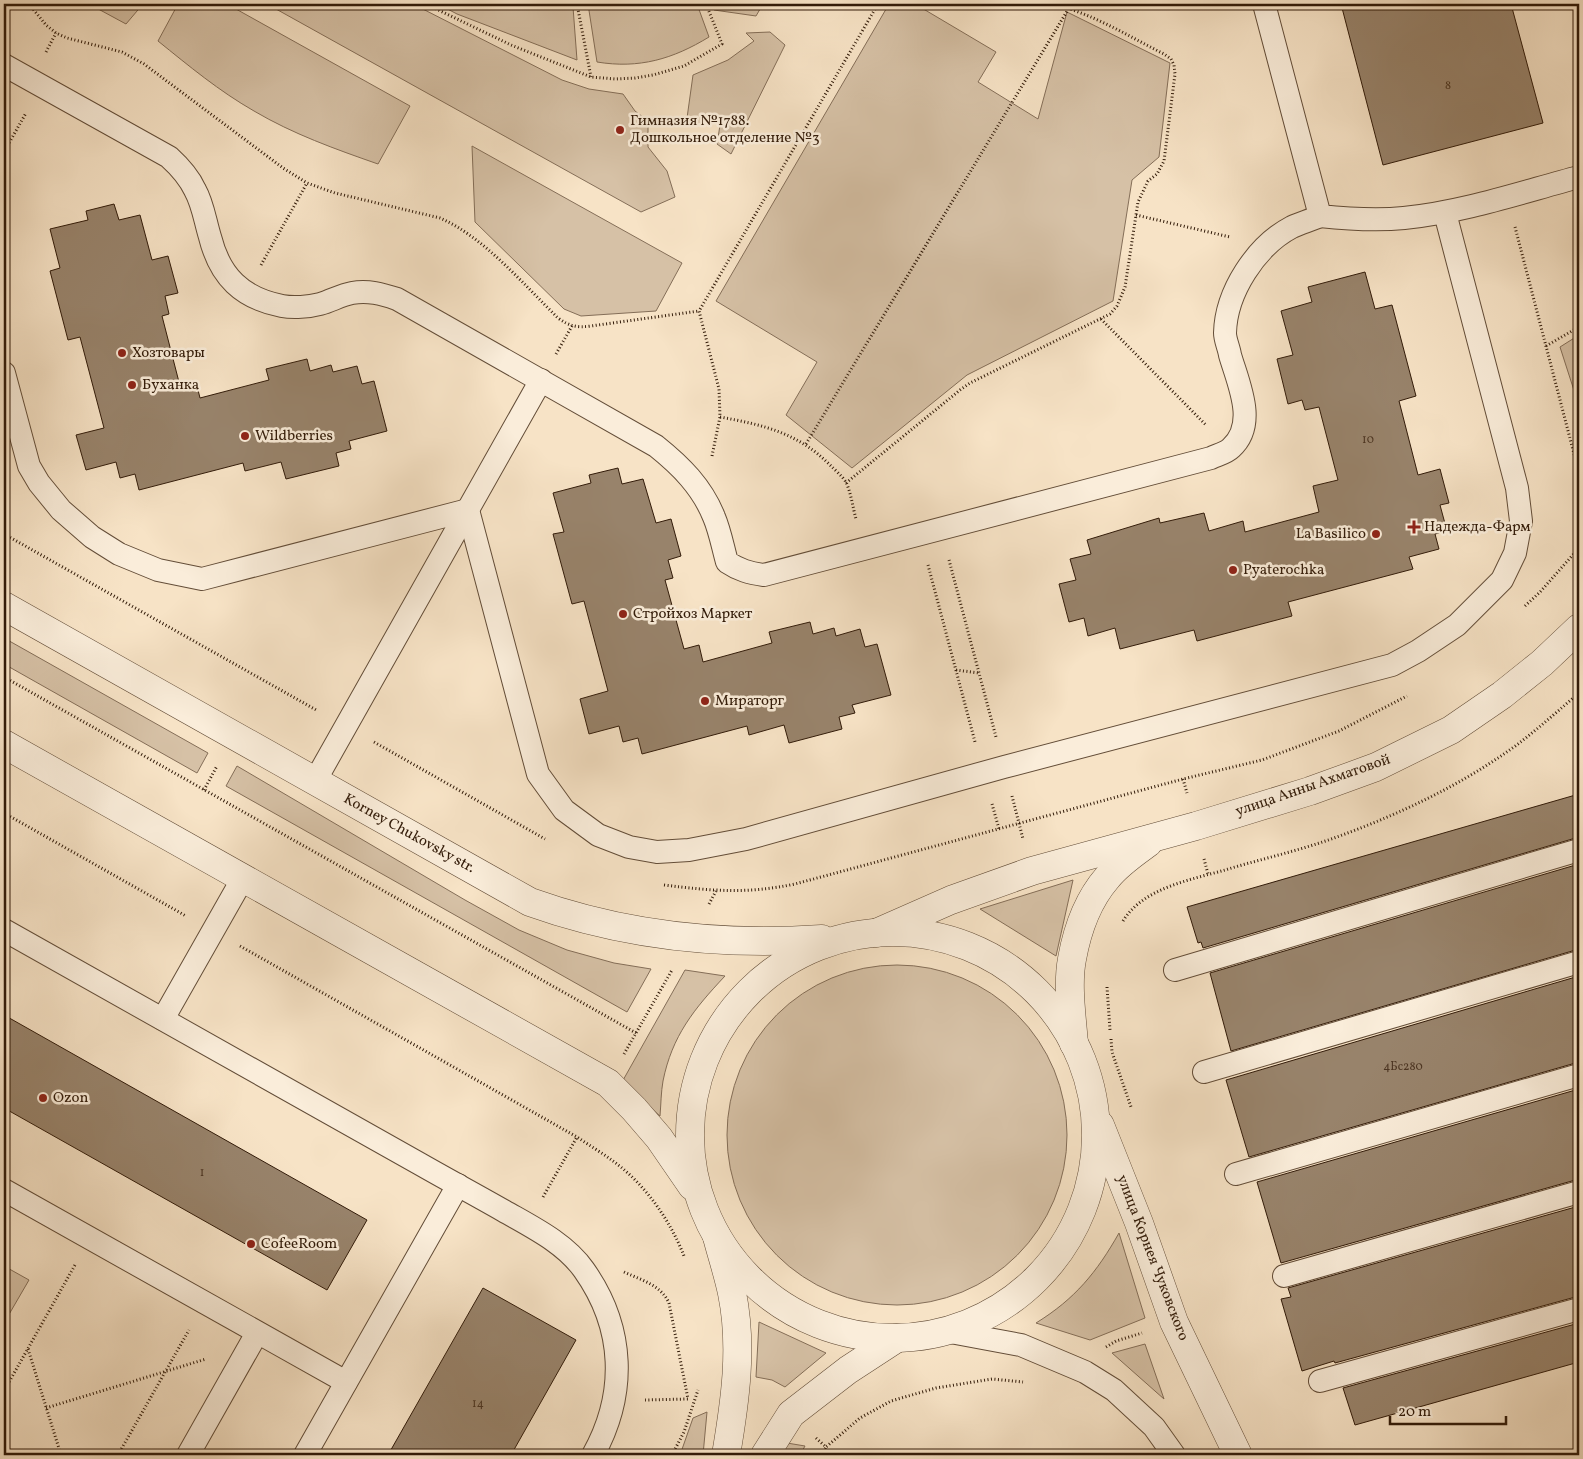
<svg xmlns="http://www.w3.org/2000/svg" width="1583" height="1459" viewBox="0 0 1583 1459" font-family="Vollkorn,serif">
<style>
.green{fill:#d6c1a6;stroke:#846e58}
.building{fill:#98836b;stroke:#321b09}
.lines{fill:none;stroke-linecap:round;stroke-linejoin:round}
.service-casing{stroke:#634d38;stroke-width:24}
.minor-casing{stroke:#634d38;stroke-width:29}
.tertiary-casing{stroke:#634d38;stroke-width:29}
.path{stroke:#321b09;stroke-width:3;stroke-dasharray:1 2.5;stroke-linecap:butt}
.service{stroke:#faedda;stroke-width:22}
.minor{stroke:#faedda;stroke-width:28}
.tertiary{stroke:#faedda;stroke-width:28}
.poi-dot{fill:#8f2418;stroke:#faedda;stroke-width:2}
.labels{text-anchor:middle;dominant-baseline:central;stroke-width:5;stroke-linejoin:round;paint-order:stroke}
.number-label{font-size:12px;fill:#4c3522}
.poi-label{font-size:15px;fill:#321b09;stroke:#faedda;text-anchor:start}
.street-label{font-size:15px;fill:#321b09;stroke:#faedda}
</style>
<rect width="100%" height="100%" fill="#f7e3c6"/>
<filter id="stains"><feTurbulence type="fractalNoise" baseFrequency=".004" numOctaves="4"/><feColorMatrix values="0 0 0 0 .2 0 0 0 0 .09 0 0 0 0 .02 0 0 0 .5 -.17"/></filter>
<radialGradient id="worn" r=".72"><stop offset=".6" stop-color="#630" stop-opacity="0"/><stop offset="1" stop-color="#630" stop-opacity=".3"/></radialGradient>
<g class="green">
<path d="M 89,4 L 143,4 L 126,24 Z"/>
<path d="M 178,4 L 227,4 L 410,106 L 378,164 C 335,149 293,134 254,111 C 219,91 189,66 158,41 Z"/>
<path d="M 267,4 L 413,4 L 562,80 L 589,89 L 623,94 L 635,111 L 648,121 L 648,147 L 667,171 L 675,197 L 641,212 Z"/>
<path d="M 438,4 L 564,4 L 573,7 L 577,60 L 457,14 Z"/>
<path d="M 588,4 L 697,4 L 709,37 C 673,59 639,69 597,62 Z"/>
<path d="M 712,4 L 763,4 L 756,16 L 714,10 Z"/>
<path d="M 889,4 L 915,4 L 996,52 L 978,82 L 1038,119 L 1067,12 L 1170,63 L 1159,157 L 1132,180 L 1113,301 L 967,375 L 852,468 L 786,415 L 817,362 L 716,301 Z"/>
<path d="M 770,32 L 785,45 L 731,154 L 717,144 L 721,119 L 697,126 L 687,118 L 693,75 L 728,60 L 754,41 L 746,33 Z"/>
<path d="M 472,146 L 682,263 L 656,311 L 581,316 L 564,309 L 475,222 Z"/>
<path d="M 1579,335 L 1579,406 L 1560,347 Z"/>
<path d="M 4,638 L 208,753 L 197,773 L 4,664 Z"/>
<path d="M 237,766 L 465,900 L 519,930 L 567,950 L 614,963 L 651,969 L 627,1012 L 226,786 Z"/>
<path d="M 1073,880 L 1056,956 L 980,909 Z"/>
<circle cx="897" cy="1135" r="170"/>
<path d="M 685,970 L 725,976 C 694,1009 672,1036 663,1081 C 661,1092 661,1104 660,1116 L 622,1082 Z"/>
<path d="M 1119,1233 L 1145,1318 L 1090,1340 L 1036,1323 C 1075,1299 1097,1272 1119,1233 Z"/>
<path d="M 4,1266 L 29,1280 L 4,1323 Z"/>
<path d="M 759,1322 L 826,1353 L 785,1387 L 772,1380 L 756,1377 Z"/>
<path d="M 1145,1344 L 1164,1399 L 1112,1353 Z"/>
<path d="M 707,1412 L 703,1455 L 680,1455 L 693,1418 Z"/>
<path d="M 787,1443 L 805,1446 L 800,1455 L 781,1455 Z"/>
</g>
<g class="building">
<path d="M 1341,4 L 1511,4 L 1543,123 L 1383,165 Z"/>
<path d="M 114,204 L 119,220 L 140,215 L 152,260 L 168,256 L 178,293 L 165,296 L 169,314 L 162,316 L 180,386 L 196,382 L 200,398 L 269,380 L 266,369 L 307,359 L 310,371 L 331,365 L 333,372 L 357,366 L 362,384 L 374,381 L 387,431 L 349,441 L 351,449 L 336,453 L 339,466 L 286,479 L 281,462 L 245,471 L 243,463 L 139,490 L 135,474 L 120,478 L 116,462 L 86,470 L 76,435 L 104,428 L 80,337 L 68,340 L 50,271 L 60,268 L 50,229 L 88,220 L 86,211 Z"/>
<path d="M 1365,272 L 1375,309 L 1392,305 L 1416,396 L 1399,401 L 1418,475 L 1440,469 L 1449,503 L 1440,505 L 1447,531 L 1435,534 L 1439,549 L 1409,557 L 1413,569 L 1288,602 L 1292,616 L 1197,641 L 1194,630 L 1120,649 L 1115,628 L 1088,636 L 1084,618 L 1069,622 L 1059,584 L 1076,580 L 1070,559 L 1091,554 L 1087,540 L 1159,518 L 1160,523 L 1204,513 L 1209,531 L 1243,521 L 1245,532 L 1319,512 L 1313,486 L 1338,480 L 1319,407 L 1305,410 L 1302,400 L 1288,404 L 1277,359 L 1293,355 L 1281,311 L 1312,302 L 1308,287 Z"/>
<path d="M 618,468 L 622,484 L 643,479 L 656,523 L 671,519 L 681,556 L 668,560 L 673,578 L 665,580 L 684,649 L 699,645 L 703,662 L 772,643 L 769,632 L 810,622 L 813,634 L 834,628 L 836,636 L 860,629 L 865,647 L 877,644 L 891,695 L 852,705 L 855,713 L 839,717 L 842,729 L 789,743 L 784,725 L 749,735 L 747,726 L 642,754 L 638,738 L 623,742 L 619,726 L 589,734 L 580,699 L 608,691 L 584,601 L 572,604 L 553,534 L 564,532 L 553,493 L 591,483 L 589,475 Z"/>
<path d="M 1579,794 L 1579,837 L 1203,948 L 1201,942 L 1198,943 L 1187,907 Z"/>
<path d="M 1579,864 L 1579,949 L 1231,1051 L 1210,973 Z"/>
<path d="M 1579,976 L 1579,1062 L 1249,1157 L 1226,1080 Z"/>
<path d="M 4,1015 L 367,1220 L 327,1290 L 4,1108 Z"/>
<path d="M 1579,1089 L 1579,1179 L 1281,1263 L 1257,1182 Z"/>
<path d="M 1579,1206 L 1579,1296 L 1335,1363 L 1334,1361 L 1302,1371 L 1281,1299 L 1291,1297 L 1288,1288 Z"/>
<path d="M 483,1288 L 576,1340 L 511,1455 L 388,1455 Z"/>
<path d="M 1579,1323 L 1579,1362 L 1355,1425 L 1343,1388 Z"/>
</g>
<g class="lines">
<g class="service-casing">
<g id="service">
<path d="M 1264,4 L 1320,216 C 1348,219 1376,221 1404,218 C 1464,212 1522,192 1579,177"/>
<path d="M 4,65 L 169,157 C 180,167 189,177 195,190 C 203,204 205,221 210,237 C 220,277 242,298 282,306 C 293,308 309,307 320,304 C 331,301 341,295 352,293 C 368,290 382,294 397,299 L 656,446 C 681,466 702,487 714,517 C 720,531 723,548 727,562 C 739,570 749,573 764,575 L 1211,458 C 1217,455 1226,453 1231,448 C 1258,424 1238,383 1230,355 C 1229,348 1225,340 1225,333 C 1226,292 1256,246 1292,227 C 1301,223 1311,220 1320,216"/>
<path d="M 4,373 L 29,466 L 39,483 L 61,510 L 92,537 L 119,554 L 158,570 L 202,579 L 468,510"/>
<path d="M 468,510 L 538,774 L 564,810 L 598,835 L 629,847 L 657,852 L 689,850 L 746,839 L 1004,767 L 1392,665 L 1418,651 L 1457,625 L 1502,580 L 1515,553 L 1521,521 L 1517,488 L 1445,213"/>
<path d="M 315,781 L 541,380"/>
<path d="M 4,930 C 142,1008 281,1086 420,1164 C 448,1180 476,1195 504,1211 C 532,1227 565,1243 584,1270 C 625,1328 627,1394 593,1455"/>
<path d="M 1175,970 L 1579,850"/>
<path d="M 163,1019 L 243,878"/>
<path d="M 1204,1072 L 1579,962"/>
<path d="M 1236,1174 L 1579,1075"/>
<path d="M 4,1190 L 346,1382"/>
<path d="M 1284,1276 L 1579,1192"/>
<path d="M 945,1331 L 1021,1345 L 1085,1372 L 1114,1390 L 1154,1427 L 1174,1455"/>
<path d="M 1320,1381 L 1579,1309"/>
<path d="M 188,1455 L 257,1333"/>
<path d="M 305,1455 L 458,1185"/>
</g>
</g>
<g class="minor-casing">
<g id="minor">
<path d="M 876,933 L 951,900 L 1032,871 L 1196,826 L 1310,791 L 1376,767 L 1451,730 L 1502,695 L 1542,663 L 1579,628"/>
<path d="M 1074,1044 C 1072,1017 1067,985 1072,959 C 1077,931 1088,900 1107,878 C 1118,864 1133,854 1148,843"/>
<path d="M 717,1237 C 722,1256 728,1274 732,1293 C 743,1347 735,1402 726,1455"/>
<path d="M 765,1455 L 791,1414 L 848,1370 L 897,1338"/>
</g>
</g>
<g class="tertiary-casing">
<g id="tertiary">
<path d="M 4,606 L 530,902 C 625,936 722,946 822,939"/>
<path d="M 4,744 L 608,1083 L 634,1109 L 659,1138 L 692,1186"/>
<circle cx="893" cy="1135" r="203"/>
<path d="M 1100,1125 L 1139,1223 L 1174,1322 L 1238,1455"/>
</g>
</g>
<g class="path">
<path d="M 29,4 L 46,25 L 56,33 L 67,38 L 122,52 L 144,64 L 283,168 L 307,183"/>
<path d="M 426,4 L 511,45 L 591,77 L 615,79 L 635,78 L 653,75 L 684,66 L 722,44 L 706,4"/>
<path d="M 577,4 L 591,77"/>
<path d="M 46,52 L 56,33"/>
<path d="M 4,152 L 26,113"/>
<path d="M 1136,215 L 1230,237"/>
<path d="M 1515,227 L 1579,473"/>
<path d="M 261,265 L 307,183 L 335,193 L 440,218 C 484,237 523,284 558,318 C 569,326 577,328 591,326 L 699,311"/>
<path d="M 1101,319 L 1206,425"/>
<path d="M 1546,346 L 1579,327"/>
<path d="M 556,354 L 572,326"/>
<path d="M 720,417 C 764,425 798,433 830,465 C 835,470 842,476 846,482 C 851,493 853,508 856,519"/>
<path d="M 806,444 L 1069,8"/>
<path d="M 712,456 L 720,417 L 719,389 L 699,311 L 878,4"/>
<path d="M 846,483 L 960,390 L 970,383 L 1110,314 L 1117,306 L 1125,287 L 1138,202 L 1148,181 L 1157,174 L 1164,161 L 1175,74 L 1174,65 L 1171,59 L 1164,54 C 1128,36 1092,13 1052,4"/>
<path d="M 4,534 L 318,711"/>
<path d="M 949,560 L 996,737"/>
<path d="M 928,565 L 975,742"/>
<path d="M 1525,606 L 1540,592 L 1579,548"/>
<path d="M 956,670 L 979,673"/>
<path d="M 4,677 L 636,1033"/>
<path d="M 374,742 L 545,839"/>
<path d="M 1183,779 L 1187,793"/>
<path d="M 204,790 L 217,766"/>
<path d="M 1012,796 L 1023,839"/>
<path d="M 992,804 L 999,829"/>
<path d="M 4,813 L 186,916"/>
<path d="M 1204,859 L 1208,874"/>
<path d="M 664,885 C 713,891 747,894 795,884 L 1183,779 L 1262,760 L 1339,731 L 1407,696"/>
<path d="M 709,904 L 716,891"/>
<path d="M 1123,921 C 1143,888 1190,880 1225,870 C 1261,859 1298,851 1334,838 C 1398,815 1462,785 1518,744 C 1539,728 1559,710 1579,693"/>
<path d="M 240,946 L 577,1137 C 589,1145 602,1153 613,1161 C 645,1184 670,1220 684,1256"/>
<path d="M 1107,987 L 1110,1030"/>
<path d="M 1111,1039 L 1112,1052 L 1131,1107"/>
<path d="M 624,1054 L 672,970"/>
<path d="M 543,1197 L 577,1137"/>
<path d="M 624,1272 C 641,1280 661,1285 669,1303 L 688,1399 L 645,1400"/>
<path d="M 1106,1347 L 1116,1341 L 1142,1333"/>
<path d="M 28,1349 L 61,1455"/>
<path d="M 4,1391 L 75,1265"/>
<path d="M 46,1408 L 206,1359"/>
<path d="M 816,1438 L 826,1447 L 860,1418 L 891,1401 L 936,1388 L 992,1379 L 1023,1382"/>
<path d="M 118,1455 L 189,1330"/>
<path d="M 672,1455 L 684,1432 L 698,1390"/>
<path d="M 822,1455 L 826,1447"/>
</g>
<use href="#service" class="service"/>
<use href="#minor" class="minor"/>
<use href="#tertiary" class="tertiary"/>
</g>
<g class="poi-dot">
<circle cx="620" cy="130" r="5"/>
<circle cx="122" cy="353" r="5"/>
<circle cx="132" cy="385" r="5"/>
<circle cx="245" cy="436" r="5"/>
<path d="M1411.5 519.5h5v5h5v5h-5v5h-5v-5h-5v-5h5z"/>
<circle cx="1376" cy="534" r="5"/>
<circle cx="1233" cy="570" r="5"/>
<circle cx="623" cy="614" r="5"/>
<circle cx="705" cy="701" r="5"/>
<circle cx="43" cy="1098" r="5"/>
<circle cx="251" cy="1244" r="5"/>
</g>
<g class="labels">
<g class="number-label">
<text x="1448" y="86">8</text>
<text x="1368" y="440">10</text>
<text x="1403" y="1067">4Бс280</text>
<text x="202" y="1173">1</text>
<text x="478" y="1404">14</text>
</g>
<g class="poi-label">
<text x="630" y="121">Гимназия №1788.<tspan x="630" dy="17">Дошкольное отделение №3</tspan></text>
<text x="132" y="353">Хозтовары</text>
<text x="142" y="385">Буханка</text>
<text x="255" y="436">Wildberries</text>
<text x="1424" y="527">Надежда-Фарм</text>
<text x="1366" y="534" text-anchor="end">La Basilico</text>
<text x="1243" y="570">Pyaterochka</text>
<text x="633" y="614">Стройхоз Маркет</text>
<text x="715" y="701">Мираторг</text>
<text x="53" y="1098">Ozon</text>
<text x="261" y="1244">CofeeRoom</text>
</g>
<g class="street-label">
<text transform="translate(1313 786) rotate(-19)">улица Анны Ахматовой</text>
<text transform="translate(409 834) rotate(29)">Korney Chukovsky str.</text>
<text transform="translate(1152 1258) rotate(69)">улица Корнея Чуковского</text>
</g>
</g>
<rect width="1583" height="1459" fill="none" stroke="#f7e3c6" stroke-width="20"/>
<rect x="5" y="5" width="1573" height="1449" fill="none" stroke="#321b09" stroke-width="2.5"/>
<rect x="10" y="10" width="1563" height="1439" fill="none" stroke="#321b09"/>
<path d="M1390 1416v8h116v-8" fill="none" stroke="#321b09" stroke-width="2.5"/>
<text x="1398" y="1416" font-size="15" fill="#321b09" stroke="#faedda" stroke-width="4" paint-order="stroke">20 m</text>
<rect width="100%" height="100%" filter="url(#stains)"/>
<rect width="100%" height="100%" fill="url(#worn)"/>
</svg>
